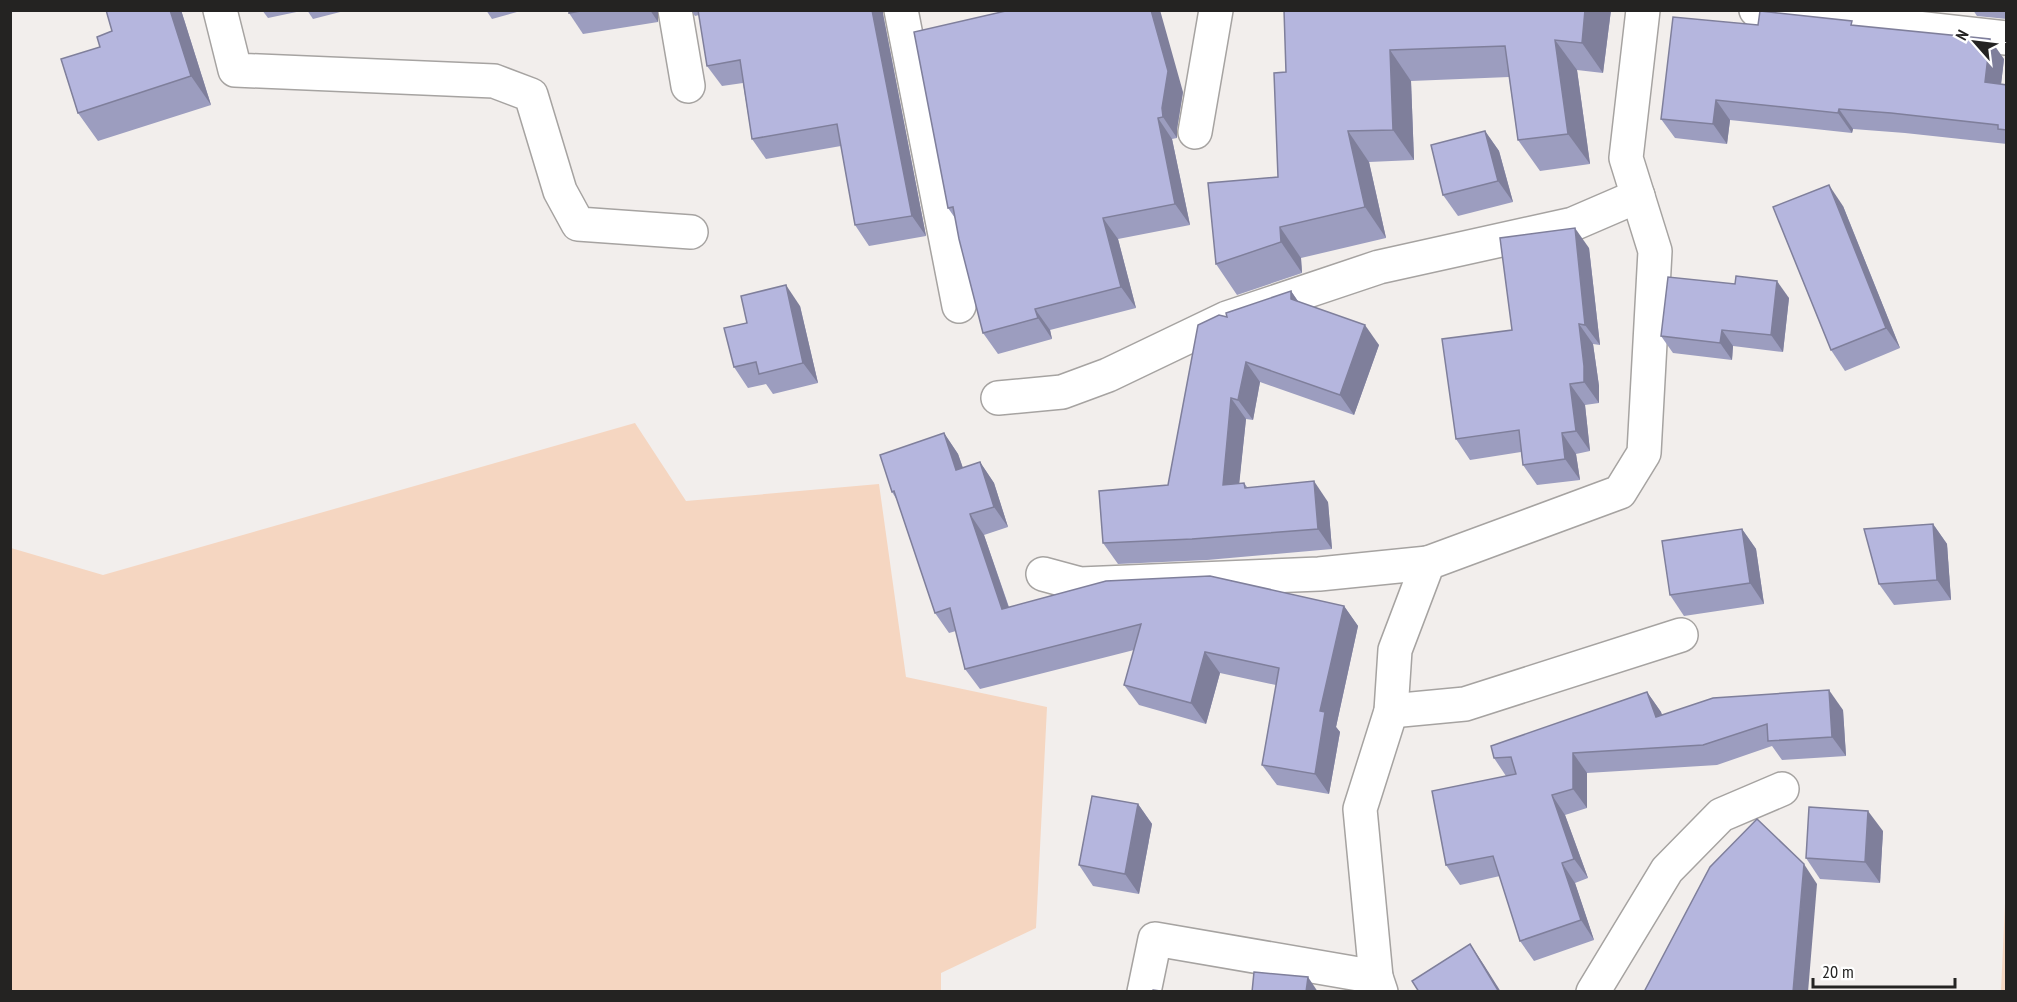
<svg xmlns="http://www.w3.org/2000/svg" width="2017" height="1002" viewBox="0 0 2017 1002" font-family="'PT Sans Narrow',sans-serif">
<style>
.green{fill:#f5d6c1}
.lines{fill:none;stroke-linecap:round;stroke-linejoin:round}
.minor-casing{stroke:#a6a3a1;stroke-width:36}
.minor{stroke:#fff;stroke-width:33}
.wall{fill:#9c9dbf}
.shaded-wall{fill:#7f7f9b}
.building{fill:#b5b6de;stroke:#7f7f9b;stroke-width:1.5}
</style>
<rect width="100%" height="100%" fill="#f2eeec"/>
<g class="green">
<path d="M 635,423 L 686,501 L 879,484 L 906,677 L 1047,707 L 1036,928 L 941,973 L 941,991 L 11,991 L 11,548 L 103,575 Z"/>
<path d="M 2006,882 L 2006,991 L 2001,991 Z"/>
</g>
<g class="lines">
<g class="minor-casing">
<g id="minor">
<path d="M 220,10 L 235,70 L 494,81 L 531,95 L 560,191 L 578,224 L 691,232"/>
<path d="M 675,10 L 688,86"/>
<path d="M 901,10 L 959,306"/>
<path d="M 1756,10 L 2006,38"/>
<path d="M 1195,132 L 1216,10"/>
<path d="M 998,398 L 1062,392 L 1108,375 L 1227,318 L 1379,267 L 1573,224 L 1638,196"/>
<path d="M 1043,574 L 1080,584 L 1319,574 L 1428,563"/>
<path d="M 1391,711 L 1465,704 L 1681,635"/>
<path d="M 1144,992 L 1155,939 L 1376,977"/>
<path d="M 1381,992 L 1376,977 L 1360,809 L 1391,711 L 1395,650 L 1428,563 L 1620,492 L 1644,453 L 1655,251 L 1626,158 L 1643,10"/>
<path d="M 1593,992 L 1667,870 L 1721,815 L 1782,789"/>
</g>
</g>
<use href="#minor" class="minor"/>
</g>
<g class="wall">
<path d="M 106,10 L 181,10 L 211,105 L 98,141 L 78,113 L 100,47 L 112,31 Z"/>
<path d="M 262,10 L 306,10 L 268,18 Z"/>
<path d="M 307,10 L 348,10 L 313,19 Z"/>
<path d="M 486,10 L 524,10 L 492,19 Z"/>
<path d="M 569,10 L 658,10 L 658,22 L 583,34 L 569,13 Z"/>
<path d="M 691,10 L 883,10 L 883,14 L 926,236 L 869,246 L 855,225 L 841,146 L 766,159 L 752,139 L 743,83 L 722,86 L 707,66 L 699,15 L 695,16 Z"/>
<path d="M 1284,10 L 1611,10 L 1603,73 L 1577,70 L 1590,164 L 1540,171 L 1518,140 L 1509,77 L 1411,81 L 1414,160 L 1369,162 L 1386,238 L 1301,258 L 1302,273 L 1237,295 L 1216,264 L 1278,177 L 1286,72 Z"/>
<path d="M 1973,10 L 2007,10 L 2007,19 L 1977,16 Z"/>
<path d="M 1758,25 L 1855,25 L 2004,59 L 2001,84 L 2007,85 L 2007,144 L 1905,133 L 1853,129 L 1852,133 L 1730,120 L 1727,144 L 1675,138 L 1661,119 Z"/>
<path d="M 1183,92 L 1177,129 L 1177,138 L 1172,139 L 1190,225 L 1118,239 L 1136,308 L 1050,330 L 1052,339 L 998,354 L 983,333 L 955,218 L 948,208 Z"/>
<path d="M 1485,131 L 1499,151 L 1513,202 L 1458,216 L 1443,195 Z"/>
<path d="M 1843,206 L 1900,348 L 1845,371 L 1831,350 Z"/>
<path d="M 1589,248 L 1600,345 L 1593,344 L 1599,386 L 1599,403 L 1585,405 L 1590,451 L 1576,454 L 1580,480 L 1537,485 L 1523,465 L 1521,452 L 1470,460 L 1456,439 L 1512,330 Z"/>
<path d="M 1735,284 L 1789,298 L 1783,352 L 1733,346 L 1732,360 L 1673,353 L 1661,336 Z"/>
<path d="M 1291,291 L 1298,301 L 1379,345 L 1354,415 L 1260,382 L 1253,420 L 1246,419 L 1239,483 L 1244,483 L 1247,487 L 1328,502 L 1332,549 L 1207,560 L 1118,564 L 1103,543 L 1168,485 L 1227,317 Z"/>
<path d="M 800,306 L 818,383 L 773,394 L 766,384 L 748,388 L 734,367 L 747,323 Z"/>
<path d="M 944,433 L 958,454 L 963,468 L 980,462 L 994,483 L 1008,527 L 984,535 L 1009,607 L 1344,606 L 1358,626 L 1336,727 L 1340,732 L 1329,794 L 1277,785 L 1262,765 L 1276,685 L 1220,673 L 1206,724 L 1139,705 L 1124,685 L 1134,650 L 980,689 L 965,669 L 956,631 L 949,633 L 935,613 L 897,500 L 892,492 Z"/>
<path d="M 1933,524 L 1947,544 L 1951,600 L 1894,605 L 1879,584 Z"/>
<path d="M 1742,529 L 1756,549 L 1764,604 L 1684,616 L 1670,595 Z"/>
<path d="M 1647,692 L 1661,712 L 1662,715 L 1843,710 L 1846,756 L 1782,760 L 1772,746 L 1717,765 L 1587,773 L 1587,808 L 1565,815 L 1588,878 L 1575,883 L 1594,940 L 1534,961 L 1520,941 L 1500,876 L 1460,885 L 1446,865 L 1506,776 L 1494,758 Z"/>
<path d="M 1138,804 L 1152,824 L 1139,894 L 1093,886 L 1079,865 Z"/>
<path d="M 1883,831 L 1880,883 L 1820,879 L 1806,858 Z"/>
</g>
<g class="shaded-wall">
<path d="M 170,10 L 181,10 L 211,105 L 191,76 Z"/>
<path d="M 650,10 L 658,10 L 658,22 Z"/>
<path d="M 872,10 L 883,10 L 883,14 L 926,236 L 912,216 Z"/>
<path d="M 1151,10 L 1160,10 L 1183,92 L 1177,129 L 1177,138 L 1163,117 Z"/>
<path d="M 1585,10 L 1611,10 L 1603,73 L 1582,43 Z"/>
<path d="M 1990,39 L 2004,59 L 1999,102 L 1985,82 Z"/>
<path d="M 1555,40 L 1577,70 L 1590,164 L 1568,134 Z"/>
<path d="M 1390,50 L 1411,81 L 1414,160 L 1393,130 Z"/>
<path d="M 1716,100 L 1730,120 L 1727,144 L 1713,124 Z"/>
<path d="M 1839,109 L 1853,129 L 1852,133 L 1838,113 Z"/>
<path d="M 1158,118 L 1172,139 L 1190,225 L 1175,204 Z"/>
<path d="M 1348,131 L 1369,162 L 1386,238 L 1365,207 Z"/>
<path d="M 1485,131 L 1499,151 L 1513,202 L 1498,181 Z"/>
<path d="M 1829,185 L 1843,206 L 1900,348 L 1886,328 Z"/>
<path d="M 1103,218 L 1118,239 L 1136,308 L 1121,287 Z"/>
<path d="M 1280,227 L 1301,258 L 1302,273 L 1281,242 Z"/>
<path d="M 1575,228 L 1589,248 L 1600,345 L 1585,325 Z"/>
<path d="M 1777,281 L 1789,298 L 1783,352 L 1771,335 Z"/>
<path d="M 786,285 L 800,306 L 818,383 L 803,363 Z"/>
<path d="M 1291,291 L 1305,312 L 1291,299 Z"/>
<path d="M 1035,309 L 1050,330 L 1052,339 L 1038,318 Z"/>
<path d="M 1579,324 L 1593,344 L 1599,386 L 1599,403 L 1584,382 Z"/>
<path d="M 1365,325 L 1379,345 L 1354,415 L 1340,395 Z"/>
<path d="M 1722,330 L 1733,346 L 1732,360 L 1720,343 Z"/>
<path d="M 1246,362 L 1260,382 L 1253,420 L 1238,400 Z"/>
<path d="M 1570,384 L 1585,405 L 1590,451 L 1576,431 Z"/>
<path d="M 1231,398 L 1246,419 L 1237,505 L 1223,485 Z"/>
<path d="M 944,433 L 958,454 L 971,491 L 956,470 Z"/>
<path d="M 1562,433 L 1576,454 L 1580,480 L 1565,459 Z"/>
<path d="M 980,462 L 994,483 L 1008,527 L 994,507 Z"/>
<path d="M 1314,481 L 1328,502 L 1332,549 L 1318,529 Z"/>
<path d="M 970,514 L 984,535 L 1016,629 L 1002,609 Z"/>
<path d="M 1933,524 L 1947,544 L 1951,600 L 1937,580 Z"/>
<path d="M 1742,529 L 1756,549 L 1764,604 L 1750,583 Z"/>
<path d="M 1344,606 L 1358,626 L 1336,727 L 1340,732 L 1329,794 L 1315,774 L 1320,711 Z"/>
<path d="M 1205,652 L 1220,673 L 1206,724 L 1191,703 Z"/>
<path d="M 1829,690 L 1843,710 L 1846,756 L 1832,737 Z"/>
<path d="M 1647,692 L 1661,712 L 1669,737 L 1656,717 Z"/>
<path d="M 1573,753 L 1587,773 L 1587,808 L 1573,789 Z"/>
<path d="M 1552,795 L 1565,815 L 1588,878 L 1574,859 Z"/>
<path d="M 1138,804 L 1152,824 L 1139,894 L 1125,874 Z"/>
<path d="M 1868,811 L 1883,831 L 1880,883 L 1865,862 Z"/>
<path d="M 1562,863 L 1575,883 L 1594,940 L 1581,920 Z"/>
<path d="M 1804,864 L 1817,884 L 1808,992 L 1793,992 Z"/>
<path d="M 1470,944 L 1484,965 L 1501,992 L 1499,992 Z"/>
<path d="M 1308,977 L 1318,992 L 1306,992 Z"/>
</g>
<g class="building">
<path d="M 106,10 L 170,10 L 191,76 L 78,113 L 61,59 L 100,47 L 97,37 L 112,31 Z"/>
<path d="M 569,10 L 586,10 L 569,13 Z"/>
<path d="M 698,10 L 872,10 L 912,216 L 855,225 L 837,124 L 752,139 L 740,60 L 707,66 Z"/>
<path d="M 1010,10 L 1151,10 L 1168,71 L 1162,108 L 1163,117 L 1158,118 L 1175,204 L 1103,218 L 1121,287 L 1035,309 L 1038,318 L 983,333 L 959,239 L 953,207 L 948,208 L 914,32 Z"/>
<path d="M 1284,10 L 1585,10 L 1582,43 L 1555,40 L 1568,134 L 1518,140 L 1505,46 L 1390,50 L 1393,130 L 1348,131 L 1365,207 L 1280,227 L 1281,242 L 1216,264 L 1208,183 L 1278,177 L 1274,73 L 1286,72 Z"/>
<path d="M 1760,11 L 1852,21 L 1851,25 L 1990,39 L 1985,82 L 2007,85 L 2007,130 L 1998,129 L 1998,125 L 1891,113 L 1839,109 L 1838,113 L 1716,100 L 1713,124 L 1661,119 L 1673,17 L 1758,25 Z"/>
<path d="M 1485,131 L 1498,181 L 1443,195 L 1431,145 Z"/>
<path d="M 1829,185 L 1886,328 L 1831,350 L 1773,207 Z"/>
<path d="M 1575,228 L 1585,325 L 1579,324 L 1584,366 L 1584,382 L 1570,384 L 1576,431 L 1562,433 L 1565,459 L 1523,465 L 1519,430 L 1456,439 L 1442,339 L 1512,330 L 1500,238 Z"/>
<path d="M 1736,276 L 1777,281 L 1771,335 L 1722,330 L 1720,343 L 1661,336 L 1668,277 L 1735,284 Z"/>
<path d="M 786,285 L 803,363 L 759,374 L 756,362 L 734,367 L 724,328 L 747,323 L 741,296 Z"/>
<path d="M 1291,291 L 1291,299 L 1365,325 L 1340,395 L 1246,362 L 1238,400 L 1231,398 L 1223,485 L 1244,483 L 1245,488 L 1314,481 L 1318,529 L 1192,539 L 1103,543 L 1099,491 L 1168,485 L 1198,325 L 1219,315 L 1227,317 L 1226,313 Z"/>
<path d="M 944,433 L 956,470 L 980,462 L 994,507 L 970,514 L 1002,609 L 1106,581 L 1210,576 L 1344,606 L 1320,711 L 1325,712 L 1315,774 L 1262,765 L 1279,668 L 1205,652 L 1191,703 L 1124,685 L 1141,624 L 965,669 L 950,608 L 935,613 L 894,491 L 892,492 L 880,455 Z"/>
<path d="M 1933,524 L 1937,580 L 1879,584 L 1864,529 Z"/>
<path d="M 1742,529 L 1750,583 L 1670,595 L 1662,541 Z"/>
<path d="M 1829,690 L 1832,737 L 1768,741 L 1767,724 L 1703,745 L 1573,753 L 1573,789 L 1552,795 L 1574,859 L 1562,863 L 1581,920 L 1520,941 L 1493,856 L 1446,865 L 1432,791 L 1516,774 L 1511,757 L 1494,758 L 1491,746 L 1647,692 L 1656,717 L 1713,698 Z"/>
<path d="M 1092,796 L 1138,804 L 1125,874 L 1079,865 Z"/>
<path d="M 1809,807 L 1868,811 L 1865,862 L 1806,858 Z"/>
<path d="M 1757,819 L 1804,864 L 1793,992 L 1644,992 L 1710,867 Z"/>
<path d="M 1470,944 L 1499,992 L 1419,992 L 1412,981 Z"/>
<path d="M 1254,972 L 1308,977 L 1306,992 L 1252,992 Z"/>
<path d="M 1153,990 L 1168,992 L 1152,992 Z"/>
</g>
<rect width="2017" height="1002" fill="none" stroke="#242322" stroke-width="24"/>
<g transform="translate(1975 42) rotate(298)" stroke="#ffffff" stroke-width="4.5" paint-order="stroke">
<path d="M0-4.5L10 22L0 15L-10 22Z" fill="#242322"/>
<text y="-9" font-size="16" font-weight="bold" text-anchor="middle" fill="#242322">N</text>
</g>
<path d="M1813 978v9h142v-9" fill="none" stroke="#242322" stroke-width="3"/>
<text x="1822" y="978" font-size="18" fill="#242322" stroke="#ffffff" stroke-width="4.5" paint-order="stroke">20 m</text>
</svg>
